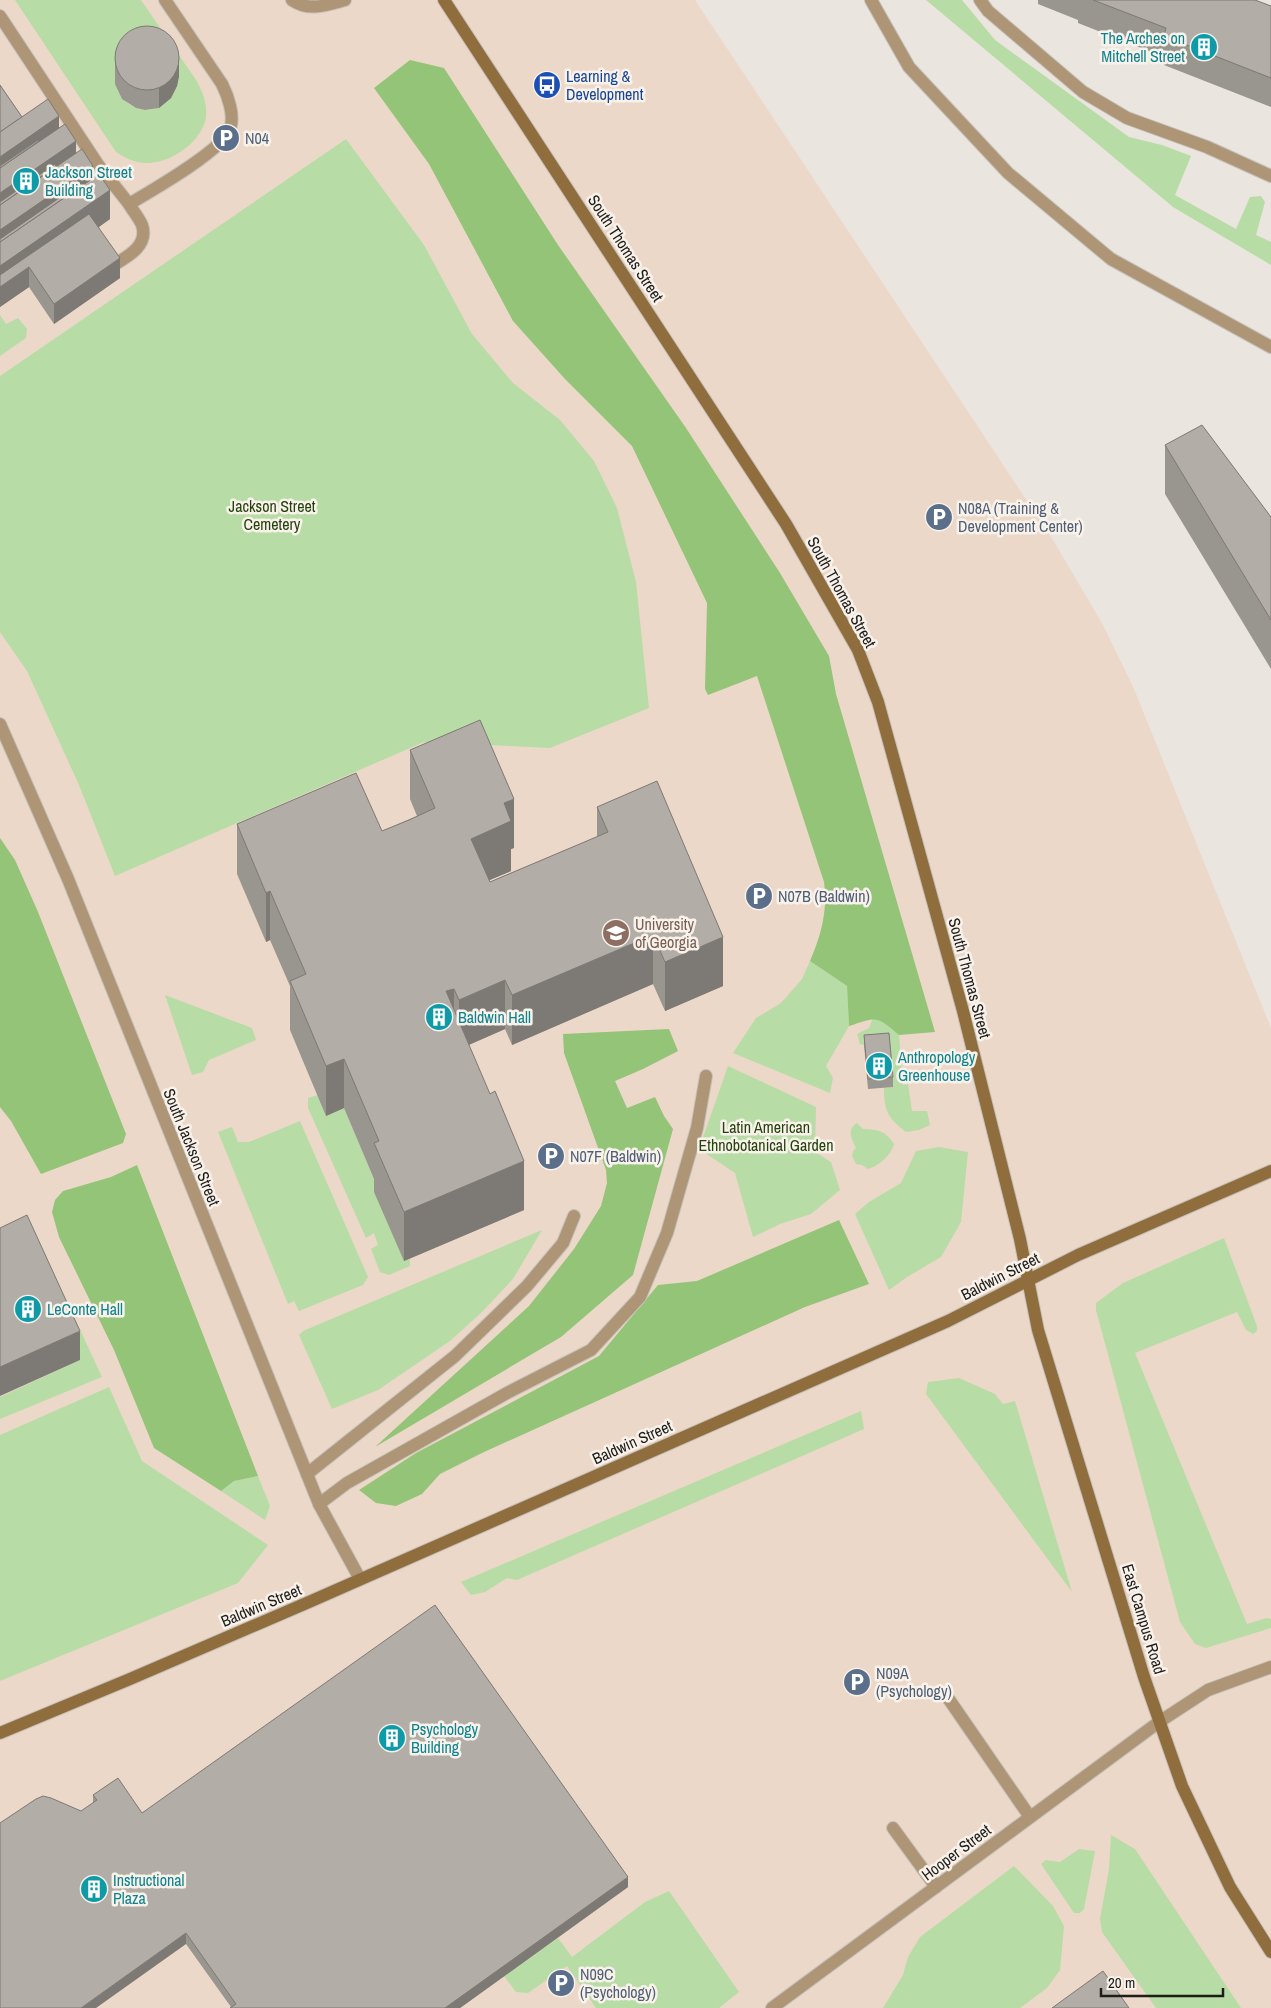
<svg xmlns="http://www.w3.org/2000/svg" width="1271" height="2008" viewBox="0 0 1271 2008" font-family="'Archivo Narrow',sans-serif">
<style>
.education{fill:#ecd8c9}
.green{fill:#b8dca5;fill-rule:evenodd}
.forest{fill:#93c477}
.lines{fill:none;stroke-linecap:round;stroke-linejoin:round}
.lane-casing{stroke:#c5c1bb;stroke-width:14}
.street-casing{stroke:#c5c1bb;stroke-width:14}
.secondary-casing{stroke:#c5c1bb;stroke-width:14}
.lane{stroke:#ad9576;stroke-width:12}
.street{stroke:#ad9576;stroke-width:12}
.secondary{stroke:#906d3d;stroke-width:12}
.wall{fill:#99958f}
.shaded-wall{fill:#7d7974}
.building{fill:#b2ada6;stroke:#7d7974}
.labels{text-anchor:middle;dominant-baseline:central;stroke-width:5;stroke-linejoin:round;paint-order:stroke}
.culture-label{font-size:16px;fill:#0d838f;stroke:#f8f2eb;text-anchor:start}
.transit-label{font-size:16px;fill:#164399;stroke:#f8f2eb;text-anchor:start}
.service-label{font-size:16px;fill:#4e5e75;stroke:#f8f2eb;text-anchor:start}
.street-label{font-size:16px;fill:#1f1d1a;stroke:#f8f2eb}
.park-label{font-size:16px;fill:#23420c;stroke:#f8f2eb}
.education-label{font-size:16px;fill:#785e54;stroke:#f8f2eb;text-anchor:start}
</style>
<rect width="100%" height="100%" fill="#eae5de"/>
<path class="education" d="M 0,0 L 695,0 L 1053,540 L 1103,625 L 1134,689 L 1271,1028 L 1271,2008 L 0,2008 Z"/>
<g class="green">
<path d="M 15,0 L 141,0 L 196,80 C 203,92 207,103 206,117 C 202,142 172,162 149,163 C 137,164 125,158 116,152 ZM 115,75 L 177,86 C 163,124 116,114 115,75 Z"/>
<path d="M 926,0 L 962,0 L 995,40 L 1129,137 L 1162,145 L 1191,156 L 1175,195 L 1236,229 L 1250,197 L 1261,196 L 1265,202 L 1256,235 L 1271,242 L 1271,265 L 1173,207 Z"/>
<path d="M 346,139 L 424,245 L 472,334 L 513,383 L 560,420 L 594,461 L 617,508 L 636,582 L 649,708 L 550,748 L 424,742 L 115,876 L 79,785 L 27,671 L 0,632 L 0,376 Z"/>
<path d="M 0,315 L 6,324 L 18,318 L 27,329 L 26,338 L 0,356 Z"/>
<path d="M 810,961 L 847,986 L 849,1026 L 826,1066 L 833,1078 L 830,1093 L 733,1053 L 756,1018 L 781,1003 L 802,979 Z"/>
<path d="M 165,995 L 252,1028 L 256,1040 L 209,1060 L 203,1072 L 192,1075 Z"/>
<path d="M 873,1018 L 882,1020 L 899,1035 L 903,1085 L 908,1084 L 912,1111 L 927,1111 L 930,1125 L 919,1130 L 906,1132 C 888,1118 884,1111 884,1088 L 893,1087 L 864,1045 L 860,1044 L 857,1034 L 869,1028 Z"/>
<path d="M 728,1066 L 816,1107 L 815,1152 L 831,1162 L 840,1190 L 811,1214 L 780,1224 L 753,1237 L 735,1173 L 699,1149 Z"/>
<path d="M 318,1095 L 327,1116 L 344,1108 L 379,1191 L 404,1261 L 410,1259 L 410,1266 L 389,1275 L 380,1272 L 371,1249 L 378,1245 L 374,1233 L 366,1238 L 308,1108 L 308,1098 Z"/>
<path d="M 300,1121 L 368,1277 L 363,1285 L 299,1311 L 294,1301 L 288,1304 L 218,1132 L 232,1127 L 238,1142 L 249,1142 Z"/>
<path d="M 857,1123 L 863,1129 C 878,1130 885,1130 894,1144 C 891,1155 879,1166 868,1169 L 862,1165 L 856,1164 L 852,1156 L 853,1151 L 856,1148 C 852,1139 846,1130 857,1123 Z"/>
<path d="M 939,1147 L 968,1152 L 961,1222 L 941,1257 L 907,1277 L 889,1290 L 855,1214 L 869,1202 L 901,1183 L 916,1151 Z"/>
<path d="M 542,1230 L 513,1279 L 483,1311 L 450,1341 L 378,1390 L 332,1409 L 299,1335 L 303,1331 Z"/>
<path d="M 1224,1238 L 1257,1326 L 1257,1331 L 1253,1334 L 1246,1330 L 1237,1312 L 1135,1353 L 1247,1624 L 1267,1618 L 1271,1619 L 1271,1628 L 1206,1648 L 1195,1644 L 1180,1622 L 1096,1310 L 1096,1303 L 1123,1283 Z"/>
<path d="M 38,1239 L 102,1377 L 0,1419 L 0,1397 L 80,1360 Z"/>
<path d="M 959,1378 L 995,1394 L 1003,1404 L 1015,1401 L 1072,1592 L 926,1394 L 928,1382 Z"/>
<path d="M 109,1387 L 142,1461 L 268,1545 L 238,1583 L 0,1681 L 0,1435 Z"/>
<path d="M 861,1411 L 864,1429 L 517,1580 L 507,1578 L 485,1592 L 471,1595 L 461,1582 Z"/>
<path d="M 258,1476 L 270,1506 L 265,1520 L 221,1491 L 234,1481 Z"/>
<path d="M 1111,1835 L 1135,1849 L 1241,2008 L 1156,2008 L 1102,1932 L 1100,1919 L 1109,1869 Z"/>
<path d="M 1079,1849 L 1095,1851 L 1084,1909 L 1080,1913 L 1074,1913 L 1041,1864 L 1046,1860 L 1060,1862 Z"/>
<path d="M 1014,1866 L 1053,1906 L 1064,1926 L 1060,1970 L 1047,1988 L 1020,2008 L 883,2008 L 903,1975 L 908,1957 L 920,1937 Z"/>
<path d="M 669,1891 L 739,1992 L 719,2008 L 596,2008 L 567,1966 L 528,1993 L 516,1992 L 504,1976 L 558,1938 L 572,1957 L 645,1902 Z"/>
</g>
<g class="forest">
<path d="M 410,60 L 444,68 L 558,245 L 686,428 L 780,573 L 829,656 L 836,694 L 935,1032 L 899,1035 C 876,1015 877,1017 849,1026 L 847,986 L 810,961 C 821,936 828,910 824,882 L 757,676 L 708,695 L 705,689 L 707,603 L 632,446 L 565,379 L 513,321 L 429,164 L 374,88 Z"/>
<path d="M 0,838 L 15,860 L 38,912 L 126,1134 L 123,1143 L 41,1174 L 11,1121 L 0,1107 Z"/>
<path d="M 669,1029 L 678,1051 L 643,1069 L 615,1081 L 627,1108 L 655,1097 L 664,1116 L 673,1129 L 633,1275 L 561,1337 L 375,1447 L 529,1306 L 574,1249 L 601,1206 L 607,1183 L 606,1170 L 564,1053 L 563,1034 Z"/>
<path d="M 137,1165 L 258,1476 L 234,1481 L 221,1491 L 154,1448 L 114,1350 L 59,1237 L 52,1212 L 55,1200 L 63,1191 L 111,1177 Z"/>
<path d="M 839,1220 L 869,1284 L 805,1307 L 484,1452 L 440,1474 L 422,1494 L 396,1506 L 376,1503 L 359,1490 L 416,1453 L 599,1356 L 658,1285 L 697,1281 Z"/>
</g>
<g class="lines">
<g class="lane-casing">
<g id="lane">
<path d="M 292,0 C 309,12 327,5 345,0"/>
<path d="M 871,0 L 909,67 L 1008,173 L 1111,259 L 1271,347"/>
<path d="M 980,0 L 988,11 L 1083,92 L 1127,118 L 1207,147 L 1271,176"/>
<path d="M 0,16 L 99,166 L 129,204 C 151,191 222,151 230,129 C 235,116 228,96 222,84 L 165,0"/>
<path d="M 112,266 C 127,257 149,246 142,225 C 139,218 133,211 129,204"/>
<path d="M 307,1474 L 455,1356 L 527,1286 L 563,1243 L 574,1216"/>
<path d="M 319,1504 L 347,1483 L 507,1393 L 591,1350 L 640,1297 L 667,1233 L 697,1128 L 706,1076"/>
<path d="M 948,1698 L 1030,1817"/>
<path d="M 1159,1722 L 1208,1690 L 1271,1667"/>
<path d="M 893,1828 L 936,1887"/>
</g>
</g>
<g class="street-casing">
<g id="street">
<path d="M 0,724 L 68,879 L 319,1504 L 360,1579"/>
<path d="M 772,2008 L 1159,1722"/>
</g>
</g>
<g class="secondary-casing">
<g id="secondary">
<path d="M 444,0 L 786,524 L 858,650 L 878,702 L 963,1011 L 1020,1239 L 1038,1330 L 1144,1677 L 1182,1786 L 1230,1887 L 1271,1952"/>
<path d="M 0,1733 L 130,1679 L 309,1602 L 948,1321 L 1078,1255 L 1271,1171"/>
</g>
</g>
<use href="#lane" class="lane"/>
<use href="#street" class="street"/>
<use href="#secondary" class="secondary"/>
</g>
<g class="wall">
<path d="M 1038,0 L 1255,0 L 1271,6 L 1271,107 L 1164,65 L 1164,57 L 1078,23 L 1078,20 L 1038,4 Z"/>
<path d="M 115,54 L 179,76 L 177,86 L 171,98 L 159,108 L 145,110 L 136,108 L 122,99 L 115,84 Z"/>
<path d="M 0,85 L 22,117 L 59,128 L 93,178 L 110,219 L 99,227 L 120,278 L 54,324 L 29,287 L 0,307 Z"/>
<path d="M 1165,445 L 1271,517 L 1271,669 L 1165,494 Z"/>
<path d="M 410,750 L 514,848 L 511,849 L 511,871 L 489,880 L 490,882 L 597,837 L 597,807 L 723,986 L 665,1011 L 653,984 L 512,1045 L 505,1029 L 469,1045 L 524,1210 L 404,1261 L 374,1192 L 374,1179 L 344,1108 L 326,1116 L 290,1030 L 290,986 L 270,940 L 266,942 L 237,874 L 237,824 L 382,831 L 417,816 L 410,799 Z"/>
<path d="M 864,1035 L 893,1077 L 893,1087 L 868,1089 L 864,1045 Z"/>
<path d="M 93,1795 L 142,1813 L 628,1887 L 460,2008 L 230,2008 L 231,2007 L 186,1944 L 81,1811 L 93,1803 Z"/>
</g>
<g class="shaded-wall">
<path d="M 179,55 L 179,76 L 177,86 L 171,98 L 159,108 L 159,87 Z"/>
<path d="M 59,116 L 59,145 L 76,141 L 76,170 L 93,166 L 93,195 L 110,190 L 110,219 L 33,273 L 29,267 L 29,287 L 0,307 L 0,141 Z"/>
<path d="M 120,258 L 120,278 L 54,324 L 54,304 Z"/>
<path d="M 514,799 L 514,848 L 511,849 L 511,871 L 471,888 L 471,839 L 504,803 Z"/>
<path d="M 270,891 L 270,940 L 266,942 L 266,893 Z"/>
<path d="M 653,935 L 653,984 L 512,1045 L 512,995 Z"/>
<path d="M 723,937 L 723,986 L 665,1011 L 665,962 Z"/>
<path d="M 505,980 L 505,1029 L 459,1049 L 459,1000 Z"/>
<path d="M 454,989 L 454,1038 L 446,991 Z"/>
<path d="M 344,1059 L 344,1108 L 326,1116 L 326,1066 Z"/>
<path d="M 524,1161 L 524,1210 L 404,1261 L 404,1212 Z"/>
<path d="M 80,1331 L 80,1360 L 0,1396 L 0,1367 Z"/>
<path d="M 628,1877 L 628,1887 L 460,2008 L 445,2008 Z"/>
<path d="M 186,1933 L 186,1944 L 96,2008 L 81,2008 Z"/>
</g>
<g class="building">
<path d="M 1093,0 L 1255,0 L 1271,6 L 1271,78 L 1164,36 L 1166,28 Z"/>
<circle cx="147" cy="58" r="32"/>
<path d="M 0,85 L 22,117 L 0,132 Z"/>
<path d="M 48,99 L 59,116 L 0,157 L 0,132 Z"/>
<path d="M 65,124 L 76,141 L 0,193 L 0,168 Z"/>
<path d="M 38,140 L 39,141 L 0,168 L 0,166 Z"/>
<path d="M 82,149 L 93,166 L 0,230 L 0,205 Z"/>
<path d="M 55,164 L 56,166 L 0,205 L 0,202 Z"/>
<path d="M 99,174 L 110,190 L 0,266 L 0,242 Z"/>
<path d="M 72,189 L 74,191 L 0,242 L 0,239 Z"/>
<path d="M 89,214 L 120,258 L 54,304 L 29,267 L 0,287 L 0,275 Z"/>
<path d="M 1202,425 L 1271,517 L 1271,620 L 1165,445 Z"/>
<path d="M 480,720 L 514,799 L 504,803 L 511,821 L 471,839 L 490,882 L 608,832 L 597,807 L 657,781 L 723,937 L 665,962 L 653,935 L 512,995 L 505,980 L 459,1000 L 454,989 L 446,991 L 490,1094 L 495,1091 L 524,1161 L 404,1212 L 374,1143 L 379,1141 L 344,1059 L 326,1066 L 290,981 L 306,974 L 270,891 L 266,893 L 237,824 L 356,773 L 382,831 L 409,820 L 435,808 L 410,750 Z"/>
<path d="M 889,1033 L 893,1077 L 868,1079 L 864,1035 Z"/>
<path d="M 27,1215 L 80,1331 L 0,1367 L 0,1228 Z"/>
<path d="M 435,1605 L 628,1877 L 445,2008 L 230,2008 L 236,2004 L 186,1933 L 81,2008 L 0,2008 L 0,1823 L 36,1799 L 43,1796 L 51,1798 L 81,1811 L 97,1800 L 93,1795 L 118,1778 L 142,1813 Z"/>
<path d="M 1103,1971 L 1129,2008 L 1052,2008 Z"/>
</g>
<defs>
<g id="building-disc" transform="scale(1.4375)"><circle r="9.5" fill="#0f9aa8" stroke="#f8f2eb"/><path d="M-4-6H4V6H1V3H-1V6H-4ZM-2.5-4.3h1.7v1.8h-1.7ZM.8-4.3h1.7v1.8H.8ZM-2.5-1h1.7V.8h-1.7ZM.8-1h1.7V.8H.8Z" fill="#fff"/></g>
<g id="bus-disc" transform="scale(1.4375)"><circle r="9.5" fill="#1a4fb4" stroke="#f8f2eb"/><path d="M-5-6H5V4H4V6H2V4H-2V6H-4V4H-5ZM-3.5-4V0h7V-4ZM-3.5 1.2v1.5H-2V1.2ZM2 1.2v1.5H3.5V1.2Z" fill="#fff"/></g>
<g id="parking-disc" transform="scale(1.4375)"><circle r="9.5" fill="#5c6f8a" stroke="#f8f2eb"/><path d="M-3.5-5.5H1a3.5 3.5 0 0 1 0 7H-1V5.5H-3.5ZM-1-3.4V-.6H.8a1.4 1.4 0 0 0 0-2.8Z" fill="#fff"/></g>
<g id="university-disc" transform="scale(1.4375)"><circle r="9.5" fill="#8d6e63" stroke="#f8f2eb"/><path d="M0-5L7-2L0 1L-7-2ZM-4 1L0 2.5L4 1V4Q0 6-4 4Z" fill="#fff"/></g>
</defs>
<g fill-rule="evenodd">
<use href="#building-disc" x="1204" y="47"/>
<use href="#bus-disc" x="547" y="85"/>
<use href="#parking-disc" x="226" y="138"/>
<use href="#building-disc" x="26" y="181"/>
<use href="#parking-disc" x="939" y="517"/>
<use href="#parking-disc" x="759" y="896"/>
<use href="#university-disc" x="616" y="933"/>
<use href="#building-disc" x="439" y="1017"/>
<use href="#building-disc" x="879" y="1066"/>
<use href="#parking-disc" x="551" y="1156"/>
<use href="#building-disc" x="28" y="1309"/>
<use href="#parking-disc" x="857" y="1682"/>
<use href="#building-disc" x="392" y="1738"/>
<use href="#building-disc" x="94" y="1889"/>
<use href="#parking-disc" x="561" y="1983"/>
</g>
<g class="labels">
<g class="culture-label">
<text x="1185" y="38" text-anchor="end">The Arches on<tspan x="1185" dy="18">Mitchell Street</tspan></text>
<text x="45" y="172">Jackson Street<tspan x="45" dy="18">Building</tspan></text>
<text x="458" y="1017">Baldwin Hall</text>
<text x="898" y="1057">Anthropology<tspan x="898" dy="18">Greenhouse</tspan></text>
<text x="47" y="1309">LeConte Hall</text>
<text x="411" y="1729">Psychology<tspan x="411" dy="18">Building</tspan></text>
<text x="113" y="1880">Instructional<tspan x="113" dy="18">Plaza</tspan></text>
</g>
<g class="transit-label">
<text x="566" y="76">Learning &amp;<tspan x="566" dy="18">Development</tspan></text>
</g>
<g class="service-label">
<text x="245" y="138">N04</text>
<text x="958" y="508">N08A (Training &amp;<tspan x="958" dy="18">Development Center)</tspan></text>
<text x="778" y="896">N07B (Baldwin)</text>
<text x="570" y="1156">N07F (Baldwin)</text>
<text x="876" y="1673">N09A<tspan x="876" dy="18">(Psychology)</tspan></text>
<text x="580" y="1974">N09C<tspan x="580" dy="18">(Psychology)</tspan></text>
</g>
<g class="street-label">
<text transform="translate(626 248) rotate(57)">South Thomas Street</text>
<text transform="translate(842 592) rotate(61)">South Thomas Street</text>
<text transform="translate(970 978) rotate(75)">South Thomas Street</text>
<text transform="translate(192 1147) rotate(68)">South Jackson Street</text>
<text transform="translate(1000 1276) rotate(-27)">Baldwin Street</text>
<text transform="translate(632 1442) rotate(-24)">Baldwin Street</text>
<text transform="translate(261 1605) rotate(-23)">Baldwin Street</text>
<text transform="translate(1144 1619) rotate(73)">East Campus Road</text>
<text transform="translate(956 1852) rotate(-37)">Hooper Street</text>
</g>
<g class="park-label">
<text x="272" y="506">Jackson Street<tspan x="272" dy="18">Cemetery</tspan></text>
<text x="766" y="1127">Latin American<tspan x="766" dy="18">Ethnobotanical Garden</tspan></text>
</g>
<g class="education-label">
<text x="635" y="924">University<tspan x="635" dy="18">of Georgia</tspan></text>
</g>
</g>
<path d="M1101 1988v8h122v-8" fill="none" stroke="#1f1d1a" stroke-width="2.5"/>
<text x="1108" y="1988" font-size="15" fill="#1f1d1a" stroke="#f8f2eb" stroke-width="4" paint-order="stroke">20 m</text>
</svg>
